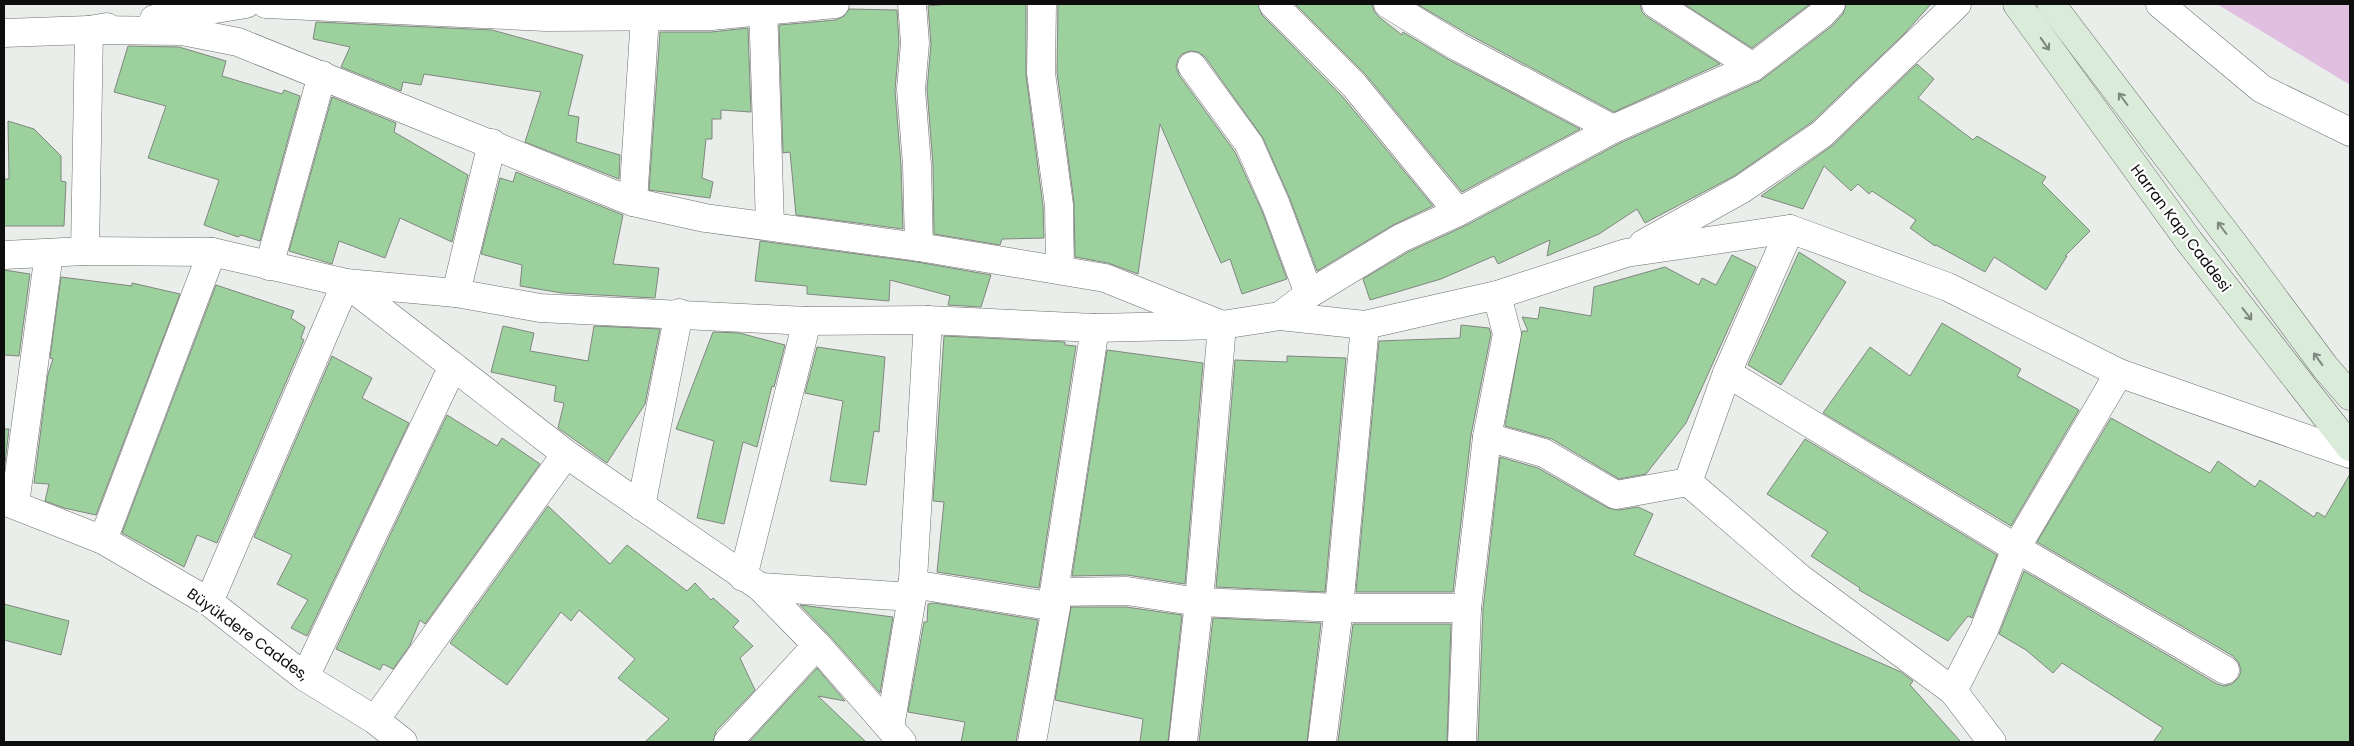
<svg xmlns="http://www.w3.org/2000/svg" width="2354" height="746" viewBox="0 0 2354 746" font-family="Poppins,sans-serif">
<style>
.green{fill:#e0bfe0}
.building{fill:#9cd09d;stroke:#818681}
.lines{fill:none;stroke-linecap:round;stroke-linejoin:round}
.minor-casing{stroke:#6c706c;stroke-width:29}
.tertiary-casing{stroke:#6c706c;stroke-width:29}
.secondary-casing{stroke:#6c706c;stroke-width:29}
.minor{stroke:#fff;stroke-width:28}
.tertiary{stroke:#fff;stroke-width:28}
.secondary{stroke:#daebda;stroke-width:28}
.oneway{stroke:#7d877d}
.labels{text-anchor:middle;dominant-baseline:central;stroke-width:4.5;stroke-linejoin:round;paint-order:stroke}
.street-label{font-size:15px;fill:#0c0d0c;stroke:#fff}
</style>
<rect width="100%" height="100%" fill="#eaeeea"/>
<path class="green" d="M 2217,4 L 2350,4 L 2350,85 Z"/>
<g class="building">
<path d="M 948,4 L 1026,4 L 1026,75 L 1043,206 L 1044,238 L 1002,239 L 1000,245 L 934,234 L 933,165 L 927,89 L 931,44 L 928,6 Z"/>
<path d="M 1058,4 L 1258,4 L 1262,15 L 1342,96 L 1433,206 L 1393,225 L 1317,271 L 1290,199 L 1263,138 L 1205,57 L 1198,52 L 1190,51 L 1182,54 L 1178,59 L 1176,67 L 1179,75 L 1235,152 L 1262,211 L 1287,279 L 1242,294 L 1230,259 L 1221,263 L 1160,124 L 1138,274 L 1108,263 L 1075,257 L 1074,203 L 1057,72 Z"/>
<path d="M 1295,4 L 1372,4 L 1374,11 L 1379,17 L 1402,35 L 1403,32 L 1451,61 L 1580,129 L 1462,192 L 1366,75 Z"/>
<path d="M 1417,4 L 1640,4 L 1642,12 L 1647,17 L 1720,64 L 1614,112 L 1466,33 Z"/>
<path d="M 1684,4 L 1810,4 L 1752,48 Z"/>
<path d="M 1846,4 L 1931,4 L 1905,33 L 1812,122 L 1734,176 L 1645,223 L 1637,209 L 1599,234 L 1547,256 L 1550,240 L 1498,264 L 1494,256 L 1441,279 L 1370,300 L 1363,279 L 1408,252 L 1465,226 L 1620,143 L 1760,81 L 1832,26 L 1843,14 Z"/>
<path d="M 849,9 L 897,10 L 899,43 L 895,90 L 901,166 L 903,229 L 796,215 L 790,152 L 783,153 L 779,25 L 836,20 L 844,16 Z"/>
<path d="M 316,22 L 492,30 L 583,55 L 568,115 L 579,117 L 576,142 L 620,155 L 619,179 L 525,142 L 541,92 L 424,74 L 421,85 L 403,82 L 401,91 L 341,67 L 350,47 L 313,39 Z"/>
<path d="M 748,28 L 751,112 L 721,110 L 721,119 L 712,119 L 712,139 L 706,139 L 702,178 L 713,182 L 710,198 L 649,190 L 660,32 L 711,32 Z"/>
<path d="M 128,46 L 179,47 L 226,61 L 222,76 L 282,94 L 284,90 L 300,96 L 260,241 L 241,235 L 238,237 L 204,225 L 219,180 L 148,158 L 166,106 L 114,92 Z"/>
<path d="M 1917,64 L 1934,79 L 1918,98 L 1973,140 L 1977,136 L 2046,177 L 2042,183 L 2090,231 L 2065,256 L 2067,256 L 2046,290 L 1994,257 L 1985,272 L 1936,245 L 1935,246 L 1910,228 L 1916,220 L 1872,191 L 1869,194 L 1858,184 L 1851,191 L 1824,166 L 1803,209 L 1761,196 L 1833,145 Z"/>
<path d="M 332,97 L 396,123 L 394,132 L 468,175 L 452,242 L 400,218 L 385,258 L 339,241 L 332,264 L 289,251 Z"/>
<path d="M 8,121 L 34,129 L 61,156 L 61,181 L 66,182 L 64,226 L 4,226 L 4,179 L 9,179 Z"/>
<path d="M 516,172 L 623,215 L 613,264 L 659,268 L 655,298 L 562,293 L 520,286 L 522,265 L 481,254 L 500,178 L 513,182 Z"/>
<path d="M 760,241 L 917,262 L 991,275 L 981,307 L 948,305 L 950,296 L 890,280 L 889,301 L 807,294 L 807,286 L 755,281 Z"/>
<path d="M 1799,252 L 1846,282 L 1781,385 L 1748,365 Z"/>
<path d="M 1732,255 L 1756,267 L 1686,423 L 1646,474 L 1619,479 L 1552,439 L 1505,426 L 1522,331 L 1528,331 L 1522,317 L 1538,319 L 1540,307 L 1591,316 L 1594,287 L 1665,267 L 1699,285 L 1702,278 L 1716,285 Z"/>
<path d="M 4,270 L 30,274 L 19,356 L 4,355 Z"/>
<path d="M 61,277 L 132,286 L 132,283 L 180,294 L 96,515 L 64,508 L 45,501 L 49,484 L 34,483 L 48,374 L 53,359 L 50,358 Z"/>
<path d="M 216,285 L 294,311 L 291,318 L 305,327 L 301,338 L 304,340 L 217,543 L 197,535 L 184,567 L 122,533 Z"/>
<path d="M 1942,323 L 2021,369 L 2017,376 L 2079,410 L 2011,526 L 1823,413 L 1870,347 L 1910,376 Z"/>
<path d="M 1461,325 L 1489,328 L 1491,334 L 1471,435 L 1453,592 L 1356,592 L 1379,341 L 1460,338 Z"/>
<path d="M 503,326 L 534,333 L 530,351 L 588,361 L 594,326 L 660,329 L 645,404 L 607,463 L 558,428 L 564,403 L 554,401 L 556,386 L 491,372 Z"/>
<path d="M 713,332 L 739,333 L 785,345 L 774,387 L 772,386 L 757,447 L 743,442 L 724,524 L 697,518 L 714,441 L 676,429 Z"/>
<path d="M 944,336 L 1065,342 L 1065,345 L 1076,346 L 1039,588 L 937,572 L 944,502 L 933,501 Z"/>
<path d="M 817,347 L 885,357 L 879,432 L 874,431 L 866,485 L 830,481 L 843,401 L 805,393 Z"/>
<path d="M 1107,350 L 1203,363 L 1185,584 L 1127,575 L 1072,576 Z"/>
<path d="M 332,356 L 372,378 L 362,398 L 409,423 L 307,636 L 291,628 L 308,600 L 277,584 L 292,555 L 254,537 Z"/>
<path d="M 1287,356 L 1346,358 L 1325,592 L 1216,587 L 1235,360 L 1287,362 Z"/>
<path d="M 447,415 L 497,446 L 502,438 L 540,464 L 425,624 L 420,620 L 410,645 L 393,669 L 383,664 L 380,670 L 336,649 Z"/>
<path d="M 2111,418 L 2210,473 L 2218,461 L 2255,487 L 2260,480 L 2314,517 L 2317,512 L 2325,517 L 2350,474 L 2350,742 L 2153,742 L 2163,728 L 2062,663 L 2053,673 L 2026,650 L 1999,634 L 2024,571 L 2217,684 L 2224,686 L 2232,684 L 2239,677 L 2241,671 L 2239,663 L 2233,656 L 2037,542 Z"/>
<path d="M 4,429 L 9,429 L 4,471 Z"/>
<path d="M 1805,439 L 1997,555 L 1972,618 L 1968,616 L 1948,641 L 1859,590 L 1860,588 L 1811,556 L 1828,532 L 1767,494 Z"/>
<path d="M 1500,457 L 1538,468 L 1608,508 L 1619,510 L 1638,507 L 1653,514 L 1634,555 L 1901,672 L 1913,681 L 1910,685 L 1961,742 L 1478,742 L 1483,609 Z"/>
<path d="M 548,506 L 610,564 L 627,545 L 687,591 L 695,583 L 711,600 L 713,598 L 739,621 L 733,627 L 753,646 L 740,658 L 755,690 L 716,731 L 713,742 L 645,742 L 669,719 L 618,678 L 635,659 L 579,610 L 571,621 L 561,612 L 507,685 L 450,643 Z"/>
<path d="M 934,603 L 1038,620 L 1016,742 L 961,742 L 965,722 L 908,712 L 924,622 L 927,622 L 928,604 Z"/>
<path d="M 4,604 L 69,621 L 61,655 L 4,640 Z"/>
<path d="M 800,605 L 893,617 L 880,693 L 829,635 Z"/>
<path d="M 1071,607 L 1126,607 L 1182,615 L 1168,742 L 1140,742 L 1143,719 L 1055,700 Z"/>
<path d="M 1213,618 L 1321,623 L 1307,742 L 1199,742 Z"/>
<path d="M 1353,624 L 1451,624 L 1447,742 L 1338,742 Z"/>
<path d="M 817,668 L 845,701 L 818,696 L 866,742 L 749,742 Z"/>
</g>
<g class="lines">
<g class="minor-casing">
<g id="minor">
<path d="M 266,4 L 546,17 L 711,16 L 835,4"/>
<path d="M 763,4 L 770,225"/>
<path d="M 912,4 L 915,43 L 911,89 L 917,165 L 919,247"/>
<path d="M 1042,4 L 1041,73 L 1059,205 L 1060,269"/>
<path d="M 1273,4 L 1354,85 L 1458,212"/>
<path d="M 1388,4 L 1458,47 L 1613,129"/>
<path d="M 1656,4 L 1753,67"/>
<path d="M 2160,4 L 2262,89 L 2350,132"/>
<path d="M 154,19 L 246,4"/>
<path d="M 4,33 L 89,30 L 182,31 L 238,42 L 633,202 L 705,218 L 919,247 L 1105,278 L 1222,325 L 1199,602 L 1183,742"/>
<path d="M 1192,66 L 1249,144 L 1276,205 L 1309,294"/>
<path d="M 633,202 L 645,16"/>
<path d="M 1790,229 L 1727,373 L 1688,482 L 1801,579 L 1953,691 L 1992,742"/>
<path d="M 1643,244 L 1742,189 L 1822,134 L 1957,4"/>
<path d="M 85,251 L 89,30 L 107,27"/>
<path d="M 4,255 L 85,251 L 212,252 L 346,283 L 456,293 L 540,308 L 807,321 L 928,320 L 1095,328 L 1222,325 L 1280,316 L 1365,325 L 1497,295 L 1626,253 L 1790,229 L 1948,287 L 2119,373 L 2350,454"/>
<path d="M 269,266 L 322,75"/>
<path d="M 456,293 L 492,143"/>
<path d="M 1280,316 L 1309,294 L 1401,238 L 1458,212 L 1613,129 L 1753,67 L 1822,14 L 1831,4"/>
<path d="M 1727,373 L 2016,548 L 2225,670"/>
<path d="M 1487,437 L 1544,453 L 1616,495 L 1688,482"/>
<path d="M 15,504 L 49,253"/>
<path d="M 641,506 L 679,313"/>
<path d="M 103,540 L 212,252"/>
<path d="M 743,577 L 807,321"/>
<path d="M 912,584 L 1056,607"/>
<path d="M 760,587 L 912,597"/>
<path d="M 1054,592 L 1127,591 L 1199,602 L 1339,608 L 1467,608"/>
<path d="M 209,602 L 346,283 L 566,454 L 760,587 L 817,645 L 902,742"/>
<path d="M 305,677 L 453,366"/>
<path d="M 1953,691 L 1984,630 L 2016,548 L 2119,373"/>
<path d="M 375,720 L 566,454"/>
<path d="M 890,727 L 912,597 L 928,320"/>
<path d="M 728,742 L 817,645"/>
<path d="M 1032,742 L 1056,607 L 1054,592 L 1095,328"/>
<path d="M 1322,742 L 1339,608 L 1365,325"/>
<path d="M 1462,742 L 1467,608 L 1487,437 L 1507,334 L 1497,295"/>
</g>
</g>
<g class="tertiary-casing">
<path id="tertiary" d="M 4,501 L 103,540 L 209,602 L 305,677 L 375,720 L 403,742"/>
</g>
<g class="secondary-casing">
<g id="secondary">
<path d="M 2017,4 L 2189,241 L 2350,447"/>
<path d="M 2051,4 L 2236,247 L 2325,367 L 2350,396"/>
</g>
</g>
<use href="#minor" class="minor"/>
<use href="#tertiary" class="tertiary"/>
<use href="#secondary" class="secondary"/>
</g>
<defs><path id="oneway-shaft" d="M-6 0H5M1.5-3L5.5 0L1.5 3" fill="none" stroke-width="1.6" stroke-linecap="round" stroke-linejoin="round" transform="scale(1.25)"/></defs>
<g class="oneway">
<use href="#oneway-shaft" transform="translate(2045 44) rotate(55)"/>
<use href="#oneway-shaft" transform="translate(2123 99) rotate(-127)"/>
<use href="#oneway-shaft" transform="translate(2222 228) rotate(-127)"/>
<use href="#oneway-shaft" transform="translate(2247 314) rotate(52)"/>
<use href="#oneway-shaft" transform="translate(2318 359) rotate(-126)"/>
</g>
<g class="labels">
<g class="street-label">
<text transform="translate(2181 228) rotate(53)">Harran Kapı Caddesi</text>
<text transform="translate(248 634) rotate(36)">Büyükdere Caddes,</text>
</g>
</g>
<rect width="2354" height="746" fill="none" stroke="#0c0d0c" stroke-width="10"/>
</svg>
